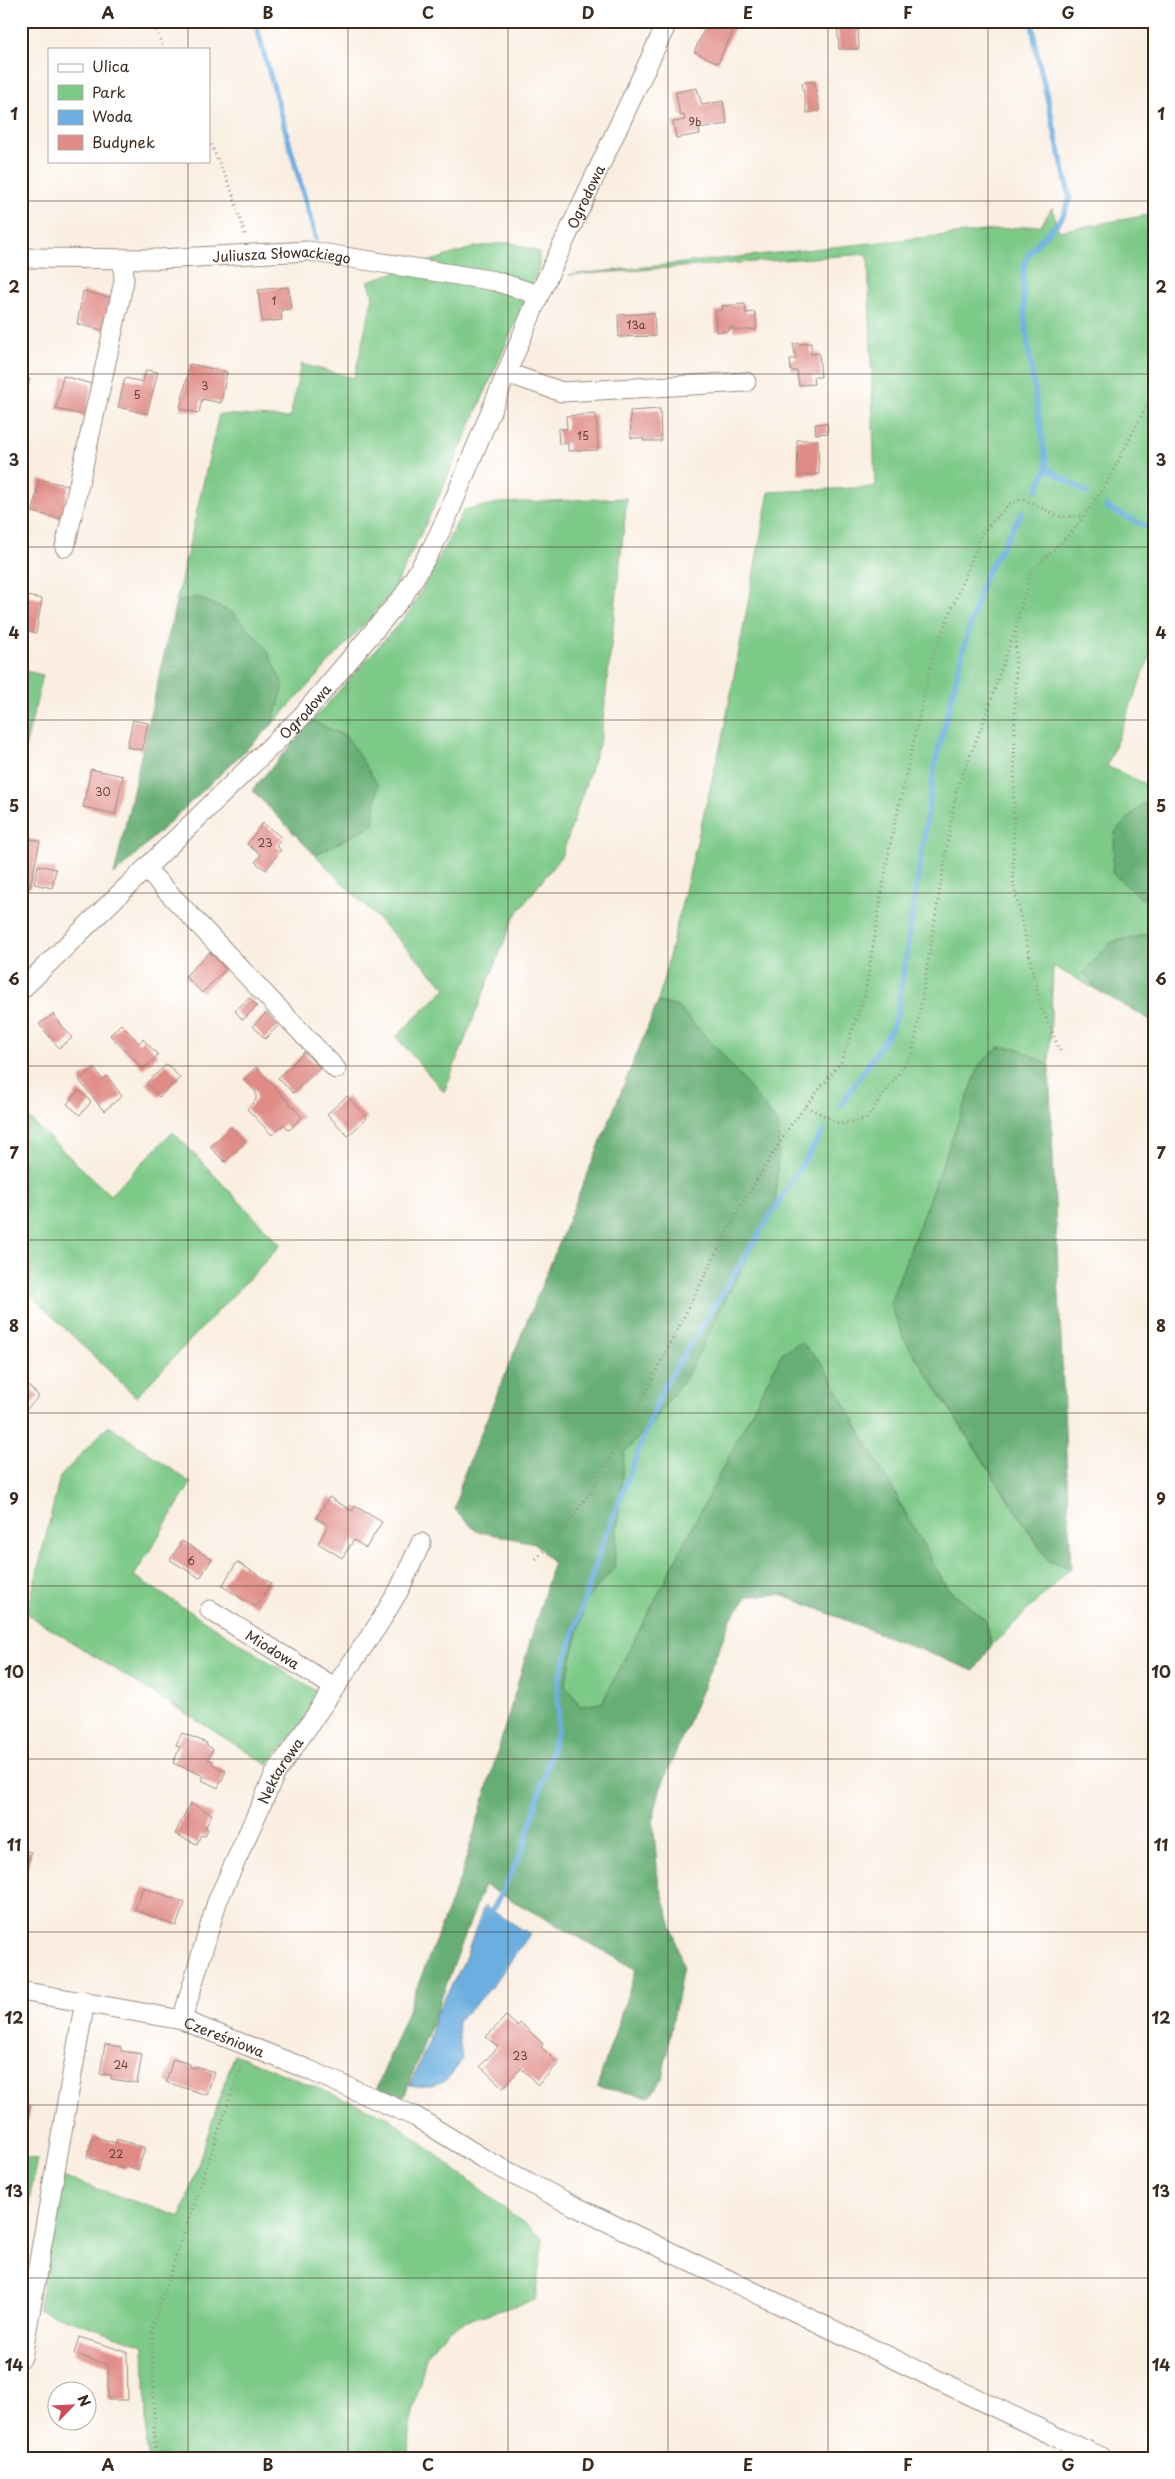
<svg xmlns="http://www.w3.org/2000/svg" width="1175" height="2479" viewBox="0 0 1175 2479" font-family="'Playpen Sans',sans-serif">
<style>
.green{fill:#7dca88;stroke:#5c7a53}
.forest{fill:#66ae74;stroke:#506c49}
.water{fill:#6bafe0;stroke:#536c7f}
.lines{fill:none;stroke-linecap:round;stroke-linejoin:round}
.stream{stroke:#6bafe0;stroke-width:5.5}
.building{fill:#e08b86}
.minor-casing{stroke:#9a8c80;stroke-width:21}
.path{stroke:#9a8c80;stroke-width:3;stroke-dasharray:1 4;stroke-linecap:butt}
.minor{stroke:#fff;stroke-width:19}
.grid{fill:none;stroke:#3b2a1e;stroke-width:1;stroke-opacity:0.55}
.labels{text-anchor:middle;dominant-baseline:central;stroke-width:4.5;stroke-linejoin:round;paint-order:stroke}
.number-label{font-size:11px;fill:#644238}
.street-label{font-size:14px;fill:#3b2a1e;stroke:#fff}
.neatline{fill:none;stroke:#3b2a1e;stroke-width:2}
.grid-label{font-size:16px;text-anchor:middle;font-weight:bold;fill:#3b2a1e}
</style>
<rect width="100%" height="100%" fill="#fff"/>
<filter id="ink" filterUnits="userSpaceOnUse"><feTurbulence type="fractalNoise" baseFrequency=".02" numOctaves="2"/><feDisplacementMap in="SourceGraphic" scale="10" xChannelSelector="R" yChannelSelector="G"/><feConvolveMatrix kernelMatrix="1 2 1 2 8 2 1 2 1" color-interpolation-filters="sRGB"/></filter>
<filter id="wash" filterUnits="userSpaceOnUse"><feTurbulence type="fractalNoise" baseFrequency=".0096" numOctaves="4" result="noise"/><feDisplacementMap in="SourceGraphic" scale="20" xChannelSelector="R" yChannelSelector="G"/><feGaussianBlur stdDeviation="1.12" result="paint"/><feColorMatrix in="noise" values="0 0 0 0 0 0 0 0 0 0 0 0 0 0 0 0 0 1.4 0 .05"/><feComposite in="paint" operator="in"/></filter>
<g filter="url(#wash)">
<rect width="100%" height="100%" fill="#faeee1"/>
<g class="green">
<path d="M 1052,208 L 1059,231 L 1154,214 L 1154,646 L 1107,766 L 1154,788 L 1154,804 L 1142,804 L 1141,898 L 1154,896 L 1154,933 L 1111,942 L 1084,972 L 1097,990 L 1053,966 L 1049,1065 L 1017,1048 L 980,1064 L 890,1303 L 904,1339 L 1048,1561 L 1071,1568 L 992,1645 L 985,1620 L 947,1588 L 892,1488 L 801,1343 L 782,1353 L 602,1703 L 580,1706 L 565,1684 L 586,1600 L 614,1568 L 624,1453 L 653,1422 L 678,1007 L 658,1002 L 723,735 L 769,492 L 875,487 L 868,254 L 569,275 L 1041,225 Z"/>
<path d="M 510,242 L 539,252 L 539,269 L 443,488 L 391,595 L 271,726 L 284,687 L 197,597 L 176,602 L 219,414 L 290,418 L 301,364 L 354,378 L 373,296 L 368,281 L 475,247 Z"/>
<path d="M 627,498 L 601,738 L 562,855 L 514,917 L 444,1092 L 396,1037 L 446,988 L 315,855 L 373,825 L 347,737 L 312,721 L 411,610 L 464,510 L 498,503 Z"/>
<path d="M 21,670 L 43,675 L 21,764 Z"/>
<path d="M 21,1111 L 110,1195 L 173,1132 L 281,1245 L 136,1397 L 21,1286 L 23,1257 Z"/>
<path d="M 109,1425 L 191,1483 L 134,1576 L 323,1696 L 268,1765 L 27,1614 L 60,1477 Z"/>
<path d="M 234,2054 L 388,2117 L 543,2238 L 535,2300 L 474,2318 L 450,2329 L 437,2341 L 426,2357 L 409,2430 L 408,2458 L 147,2458 L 144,2345 L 38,2309 L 62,2177 L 181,2217 Z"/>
<path d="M 21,2158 L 37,2159 L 21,2247 Z"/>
</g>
<g class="forest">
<path d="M 197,597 L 233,613 L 266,647 L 284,687 L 271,726 L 114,875 L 176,602 Z"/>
<path d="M 312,721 L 347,737 L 378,785 L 373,825 L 315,855 L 252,790 Z"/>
<path d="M 1142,804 L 1154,804 L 1154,896 L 1141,898 L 1112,873 L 1115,832 Z"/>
<path d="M 1154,933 L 1154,1022 L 1097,990 L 1084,972 L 1111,942 Z"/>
<path d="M 658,1002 L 678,1007 L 717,1048 L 779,1124 L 776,1201 L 688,1374 L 653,1422 L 624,1453 L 614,1568 L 586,1600 L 565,1684 L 580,1706 L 602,1703 L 782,1353 L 801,1342 L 823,1364 L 947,1588 L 985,1620 L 992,1645 L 974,1671 L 780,1594 L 748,1596 L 732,1617 L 660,1790 L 653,1819 L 658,1878 L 683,1966 L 662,2079 L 650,2097 L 597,2087 L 636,1969 L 484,1885 L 404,2097 L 377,2088 L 461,1876 L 553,1564 L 535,1543 L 476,1531 L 455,1510 L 462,1479 Z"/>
<path d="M 999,1047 L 1017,1048 L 1049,1065 L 1071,1568 L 1049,1561 L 904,1339 L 890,1303 L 980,1064 Z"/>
</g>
<path class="water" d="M 484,1906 L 530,1934 C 508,1964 487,1999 457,2020 L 462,2060 C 446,2083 439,2090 410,2085 L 429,2042 L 435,2016 L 464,1962 Z"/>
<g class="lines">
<g class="stream">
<path d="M 255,21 L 316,239"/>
<path d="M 1032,21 L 1036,49 L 1070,198 C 1067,205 1065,214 1061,219 C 1050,233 1033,243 1026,260 C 1014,288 1042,430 1047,468 L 1087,493"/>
<path d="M 1037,489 L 1047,468"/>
<path d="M 1106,507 L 1154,530"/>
<path d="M 841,1105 L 891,1030 L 897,1015 L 935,764 L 963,651 L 984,578 L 1022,512"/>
<path d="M 492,1911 L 524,1847 L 558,1727 L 558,1682 L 601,1548 L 662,1390 L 823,1131"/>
</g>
</g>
<g id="blocks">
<g class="building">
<path d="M 708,21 L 735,21 L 733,26 L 735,27 L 718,63 L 694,52 Z"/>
<path d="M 837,21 L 858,21 L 859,49 L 839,49 Z"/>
<path d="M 814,81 L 820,111 L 807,113 L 802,83 Z"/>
<path d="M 697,88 L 702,105 L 723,101 L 727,124 L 699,129 L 700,134 L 676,138 L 673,122 L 685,120 L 684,115 L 680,116 L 676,92 Z"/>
<path d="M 288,287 L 291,309 L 281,310 L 282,320 L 262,322 L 258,290 Z"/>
<path d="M 83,291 L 113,298 L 106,331 L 77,324 Z"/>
<path d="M 745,304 L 746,313 L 755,312 L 757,329 L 734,331 L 734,327 L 729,328 L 729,331 L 716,332 L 715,311 L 723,310 L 722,306 Z"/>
<path d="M 654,313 L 655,336 L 619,337 L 618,315 Z"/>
<path d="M 811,343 L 811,354 L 819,353 L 821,377 L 813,377 L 814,384 L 799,385 L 797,371 L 791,371 L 790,359 L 796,359 L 793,344 Z"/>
<path d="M 190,364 L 227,372 L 221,403 L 202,399 L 199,413 L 180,409 Z"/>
<path d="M 146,370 L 158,372 L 147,414 L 118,407 L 125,378 L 143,382 Z"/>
<path d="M 63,376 L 92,384 L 86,416 L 56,409 Z"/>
<path d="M 21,377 L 30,379 L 23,406 L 21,406 Z"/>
<path d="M 660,409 L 661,441 L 643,441 L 643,438 L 631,438 L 630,411 Z"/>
<path d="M 596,414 L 598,450 L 568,451 L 568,443 L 559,444 L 558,429 L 567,429 L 566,416 Z"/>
<path d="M 827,423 L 828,433 L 816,434 L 815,424 Z"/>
<path d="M 797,440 L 818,440 L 819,474 L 798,475 Z"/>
<path d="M 39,479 L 69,486 L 62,519 L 33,512 Z"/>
<path d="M 21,595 L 42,599 L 36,633 L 21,629 Z"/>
<path d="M 133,720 L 148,723 L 142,750 L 127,747 Z"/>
<path d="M 91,769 L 123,776 L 115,814 L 83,807 Z"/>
<path d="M 263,823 L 282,838 L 276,846 L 281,850 L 266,870 L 255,862 L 261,855 L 247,844 Z"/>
<path d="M 21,837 L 40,841 L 30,888 L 21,886 Z"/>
<path d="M 38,865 L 56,869 L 52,888 L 34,884 Z"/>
<path d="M 210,952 L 226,969 L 202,993 L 185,976 Z"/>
<path d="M 249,998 L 257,1006 L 243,1020 L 235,1011 Z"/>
<path d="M 266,1013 L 278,1026 L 265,1039 L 253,1026 Z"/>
<path d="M 53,1014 L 72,1038 L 59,1048 L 39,1024 Z"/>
<path d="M 121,1024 L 139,1043 L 143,1039 L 158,1055 L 143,1069 L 110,1035 Z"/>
<path d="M 304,1052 L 320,1068 L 293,1093 L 278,1078 Z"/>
<path d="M 167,1064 L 180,1078 L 159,1097 L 146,1083 Z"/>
<path d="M 256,1067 L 302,1117 L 289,1130 L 284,1124 L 272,1135 L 247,1109 L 256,1100 L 256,1092 L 244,1079 Z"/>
<path d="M 94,1068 L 103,1080 L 107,1076 L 122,1096 L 104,1111 L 79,1080 Z"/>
<path d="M 79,1090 L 91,1102 L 80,1115 L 67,1104 Z"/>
<path d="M 347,1096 L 367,1118 L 348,1136 L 327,1114 Z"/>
<path d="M 231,1127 L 245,1142 L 225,1162 L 210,1147 Z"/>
<path d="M 21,1379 L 39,1396 L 26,1410 L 21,1405 Z"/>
<path d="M 329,1497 L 352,1511 L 355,1506 L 382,1522 L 366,1548 L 354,1540 L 342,1558 L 318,1543 L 328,1526 L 316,1518 Z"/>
<path d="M 182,1541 L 212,1559 L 200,1578 L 170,1560 Z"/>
<path d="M 237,1562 L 271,1583 L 256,1607 L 222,1586 Z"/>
<path d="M 182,1733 L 207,1743 L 206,1745 L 213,1749 L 208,1759 L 213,1761 L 212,1764 L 226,1771 L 218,1788 L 202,1780 L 204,1776 L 173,1763 L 180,1747 L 176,1745 Z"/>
<path d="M 190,1803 L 212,1814 L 205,1828 L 208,1829 L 205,1836 L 201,1835 L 197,1844 L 175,1834 Z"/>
<path d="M 21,1850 L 31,1852 L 22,1897 L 21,1897 Z"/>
<path d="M 143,1887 L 185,1903 L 176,1926 L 135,1910 Z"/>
<path d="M 506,2016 L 517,2026 L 521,2023 L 543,2044 L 541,2047 L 558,2064 L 538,2085 L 521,2068 L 503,2088 L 480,2066 L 498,2047 L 486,2037 Z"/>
<path d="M 105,2044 L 121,2047 L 121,2051 L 142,2054 L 137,2083 L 111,2079 L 111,2075 L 100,2074 Z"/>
<path d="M 173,2059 L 190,2064 L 190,2067 L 195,2068 L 196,2066 L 214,2072 L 207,2095 L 166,2082 Z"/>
<path d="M 21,2105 L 30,2107 L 25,2131 L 21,2130 Z"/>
<path d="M 93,2136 L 116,2143 L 117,2139 L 145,2148 L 138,2170 L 126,2166 L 125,2169 L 87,2157 Z"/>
<path d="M 79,2337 L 127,2352 L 128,2400 L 108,2400 L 108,2365 L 74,2354 Z"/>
</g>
</g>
</g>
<g filter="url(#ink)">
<use href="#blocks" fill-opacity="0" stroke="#9a8c80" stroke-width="1"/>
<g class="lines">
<g class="minor-casing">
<g id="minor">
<path id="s1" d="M 21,258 L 159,259 L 308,251 L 495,281 L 539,295"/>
<path d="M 507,373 L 562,392 L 746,382"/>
<path d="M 65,547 L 124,281 L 123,259"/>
<path d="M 146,869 L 336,1069"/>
<path id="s2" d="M 21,990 L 302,716 L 404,595 L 433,546 L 448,515 L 539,295 L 668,21"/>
<path id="s3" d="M 210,1610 L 334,1687"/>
<path id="s4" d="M 21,1991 L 182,2020 L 307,2069 L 416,2117 L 484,2159 L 568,2203 L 1061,2439 L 1104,2458"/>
<path id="s5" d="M 182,2020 L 217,1902 L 275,1774 L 378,1625 L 399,1590 L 421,1543"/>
<path d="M 22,2357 L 85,2001"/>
</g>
</g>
<g class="path">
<path d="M 152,21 L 164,49"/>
<path d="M 209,140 L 231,189 L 246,237"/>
<path d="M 1060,1051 L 1040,1004 L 1013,882 L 1016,625 L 1031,571 L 1073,531 L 1106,485 L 1154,391"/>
<path d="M 806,1106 L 840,1124 L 866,1119 L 913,1053 L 956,792 L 985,718 L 1015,628"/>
<path d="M 536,1559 L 555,1540 L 590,1493 L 624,1434 L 739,1209 L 790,1126 L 841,1062 L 865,994 L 890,845 L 933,656 L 982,533 L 1009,504 L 1023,499 L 1061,517 L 1083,516"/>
<path d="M 155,2458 L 152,2327 L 242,2063"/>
</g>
<use href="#minor" class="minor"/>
</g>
</g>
<path class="grid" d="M 188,21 L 188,49M 348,21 L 348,2458M 508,21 L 508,2458M 668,21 L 668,2458M 828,21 L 828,2458M 988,21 L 988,2458M 188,161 L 188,2458M 21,201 L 1154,201M 21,374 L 1154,374M 21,547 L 1154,547M 21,720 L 1154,720M 21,893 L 1154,893M 21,1066 L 1154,1066M 21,1240 L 1154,1240M 21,1413 L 1154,1413M 21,1586 L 1154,1586M 21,1759 L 1154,1759M 21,1932 L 1154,1932M 21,2105 L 1154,2105M 21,2278 L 1154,2278"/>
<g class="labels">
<g class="number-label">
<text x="695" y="121">9b</text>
<text x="274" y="300">1</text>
<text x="636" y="324">13a</text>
<text x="205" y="385">3</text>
<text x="137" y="394">5</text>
<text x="583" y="435">15</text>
<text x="103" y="791">30</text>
<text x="265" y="842">23</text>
<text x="191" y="1560">6</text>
<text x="520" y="2055">23</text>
<text x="121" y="2064">24</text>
<text x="116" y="2153">22</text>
</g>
<g class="street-label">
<text stroke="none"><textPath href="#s2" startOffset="989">Ogrodowa</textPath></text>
<text stroke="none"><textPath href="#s1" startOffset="261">Juliusza Słowackiego</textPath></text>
<text stroke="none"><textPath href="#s2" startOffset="398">Ogrodowa</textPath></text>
<text stroke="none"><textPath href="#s3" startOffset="74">Miodowa</textPath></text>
<text stroke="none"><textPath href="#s5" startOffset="269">Nektarowa</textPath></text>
<text stroke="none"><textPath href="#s4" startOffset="209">Czereśniowa</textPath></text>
</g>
</g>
<rect width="1175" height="2479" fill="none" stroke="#fff" stroke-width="55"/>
<rect x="48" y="48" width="162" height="115" fill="#ffffff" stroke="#b1aaa5"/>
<rect x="58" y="64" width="25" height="8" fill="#ffffff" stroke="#b1aaa5"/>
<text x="92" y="72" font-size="15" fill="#3b2a1e">Ulica</text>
<rect x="58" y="85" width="25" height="15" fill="#7dca88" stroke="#b1aaa5"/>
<text x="92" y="98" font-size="15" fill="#3b2a1e">Park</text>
<rect x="58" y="110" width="25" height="15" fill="#6bafe0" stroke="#b1aaa5"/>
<text x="92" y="122" font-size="15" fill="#3b2a1e">Woda</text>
<rect x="58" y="135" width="25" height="15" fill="#e08b86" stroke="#b1aaa5"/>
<text x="92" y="148" font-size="15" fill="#3b2a1e">Budynek</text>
<g transform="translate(72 2406) rotate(66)"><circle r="24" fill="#ffffff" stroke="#b1aaa5"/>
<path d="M0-4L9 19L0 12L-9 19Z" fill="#d1495b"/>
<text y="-8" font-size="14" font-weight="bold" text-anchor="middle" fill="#3b2a1e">N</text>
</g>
<rect x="28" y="28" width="1120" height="2424" class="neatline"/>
<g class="grid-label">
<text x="108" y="19">A</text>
<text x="268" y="19">B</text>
<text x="428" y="19">C</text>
<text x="588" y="19">D</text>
<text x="748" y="19">E</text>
<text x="908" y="19">F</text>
<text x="1068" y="19">G</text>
<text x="14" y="120">1</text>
<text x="1161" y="120">1</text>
<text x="14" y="293">2</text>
<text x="1161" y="293">2</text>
<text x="14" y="466">3</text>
<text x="1161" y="466">3</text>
<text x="14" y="639">4</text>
<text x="1161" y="639">4</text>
<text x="14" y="812">5</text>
<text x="1161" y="812">5</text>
<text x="14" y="985">6</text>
<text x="1161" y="985">6</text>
<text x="14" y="1159">7</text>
<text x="1161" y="1159">7</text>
<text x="14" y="1332">8</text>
<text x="1161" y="1332">8</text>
<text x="14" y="1505">9</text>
<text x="1161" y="1505">9</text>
<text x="14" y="1678">10</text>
<text x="1161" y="1678">10</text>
<text x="14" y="1851">11</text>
<text x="1161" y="1851">11</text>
<text x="14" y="2024">12</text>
<text x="1161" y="2024">12</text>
<text x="14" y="2197">13</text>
<text x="1161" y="2197">13</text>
<text x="14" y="2371">14</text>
<text x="1161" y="2371">14</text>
<text x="108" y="2471">A</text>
<text x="268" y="2471">B</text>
<text x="428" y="2471">C</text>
<text x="588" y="2471">D</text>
<text x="748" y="2471">E</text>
<text x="908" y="2471">F</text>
<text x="1068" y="2471">G</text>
</g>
</svg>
